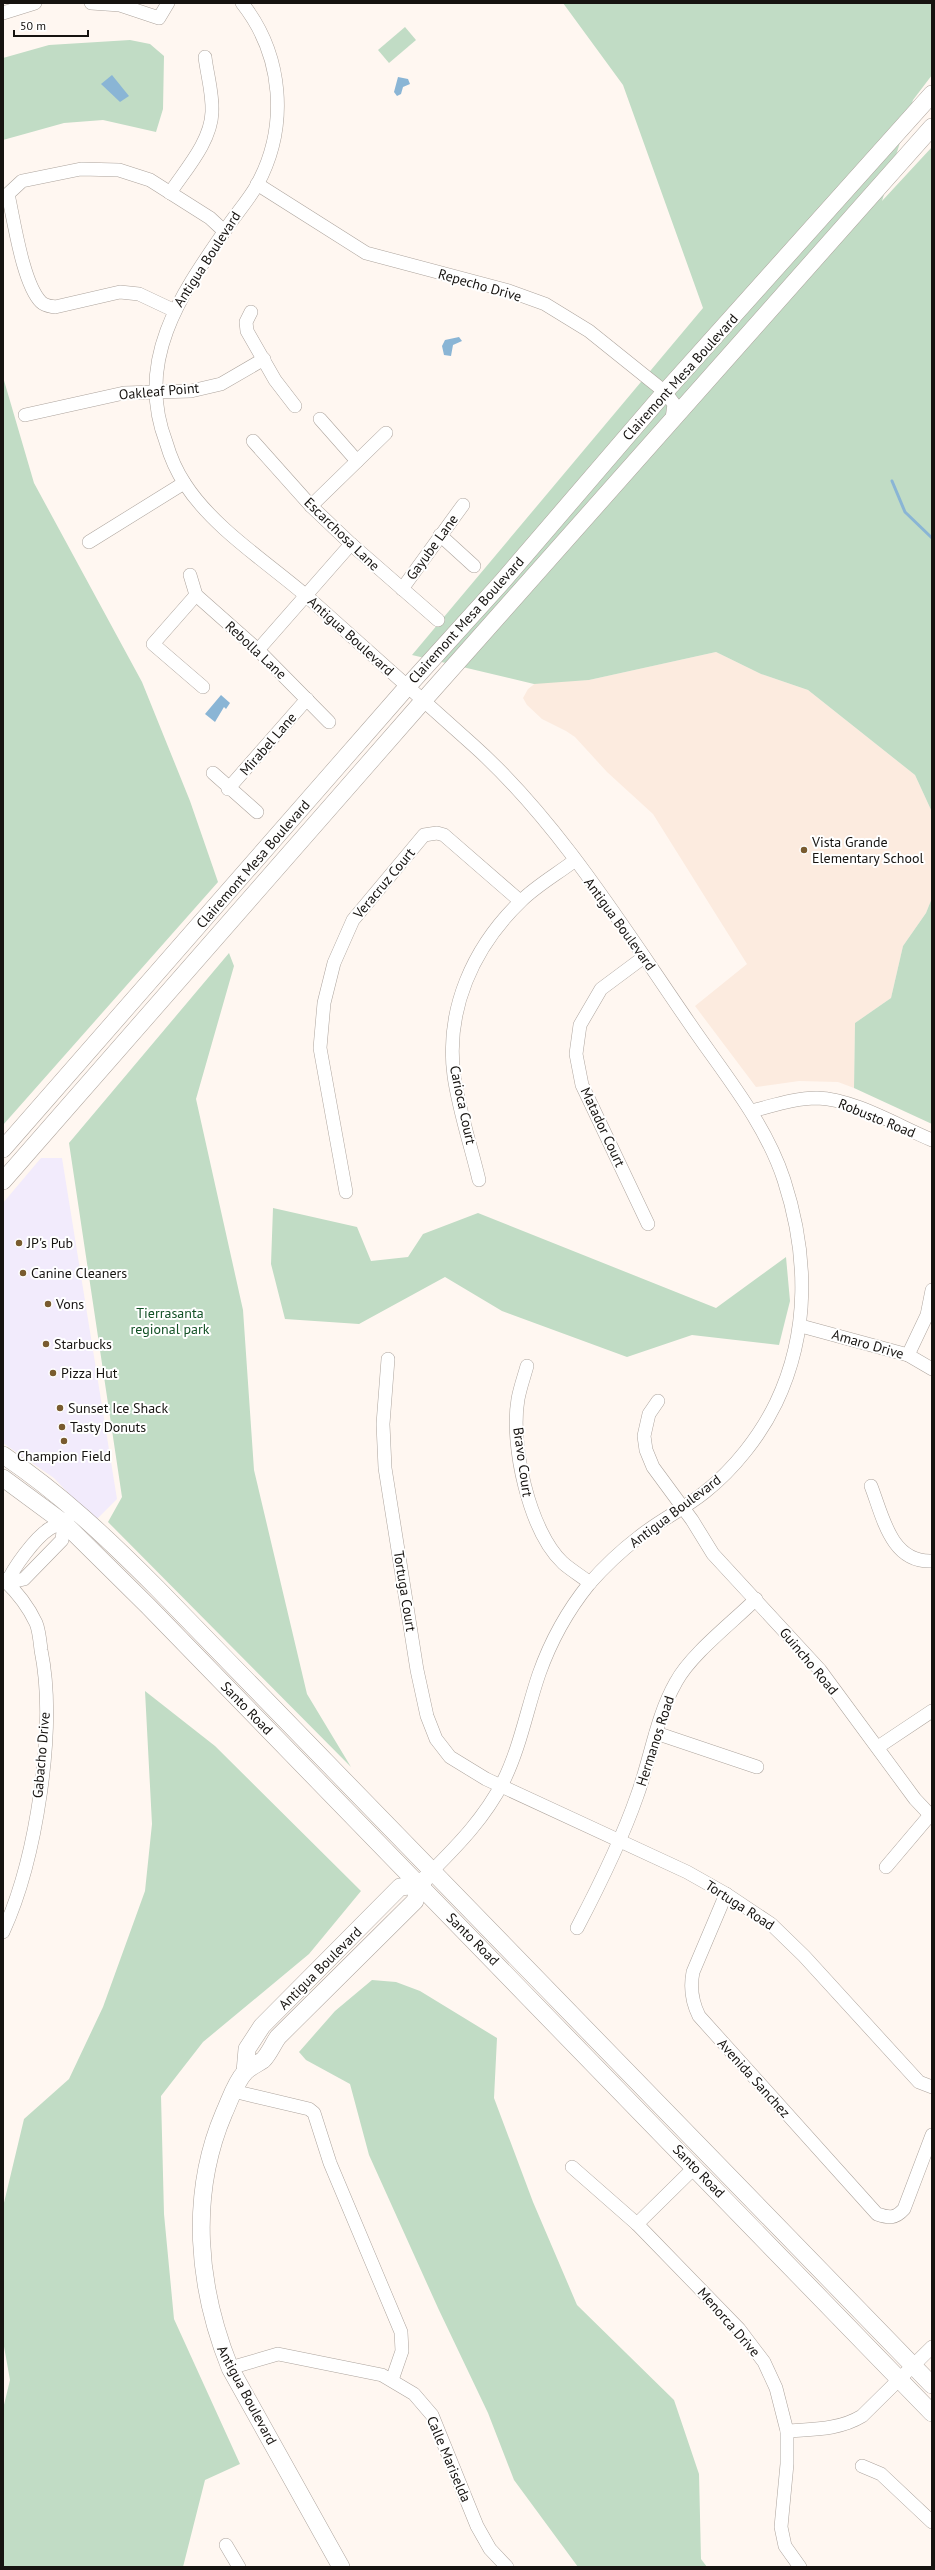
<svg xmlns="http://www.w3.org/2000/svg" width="935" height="2570" viewBox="0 0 935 2570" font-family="'PT Sans',sans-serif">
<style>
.commercial{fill:#f2ebfc}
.built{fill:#fcebdf}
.green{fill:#c1dcc5}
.water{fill:#8ab5d5}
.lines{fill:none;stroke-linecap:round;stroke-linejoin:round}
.stream{stroke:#8ab5d5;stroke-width:3}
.minor-casing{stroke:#ada49d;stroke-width:14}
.major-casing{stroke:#ada49d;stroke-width:18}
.minor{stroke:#fff;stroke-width:13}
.major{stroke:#fff;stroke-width:17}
.poi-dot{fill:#795b2f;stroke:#fff;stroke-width:1.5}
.labels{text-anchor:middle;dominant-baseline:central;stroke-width:4;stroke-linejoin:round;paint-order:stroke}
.street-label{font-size:14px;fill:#161310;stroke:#fff}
.poi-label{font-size:14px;fill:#161310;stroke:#fff;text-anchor:start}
.park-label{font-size:14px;fill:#125025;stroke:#fff}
</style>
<rect width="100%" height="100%" fill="#fff7f1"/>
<path class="commercial" d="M 41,1158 L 62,1158 L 117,1499 L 97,1519 L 72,1497 L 54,1478 L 3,1443 L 3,1203 Z"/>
<path class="built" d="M 716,652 L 761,674 L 808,690 L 915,775 L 932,812 L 932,898 L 926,913 L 903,946 L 891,998 L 855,1023 L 854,1088 L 838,1082 L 799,1081 L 756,1087 L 695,1006 L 747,964 L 653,814 L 607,772 L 575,737 L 566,731 L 542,719 L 527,705 L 523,698 L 528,689 L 537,682 L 589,680 Z"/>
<g class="green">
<path d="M 563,3 L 932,3 L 932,75 L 913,100 L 882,201 L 932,147 L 932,812 L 915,775 L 808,690 L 761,674 L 716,652 L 589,680 L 534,684 L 412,655 L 703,308 L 623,85 Z"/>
<path d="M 405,27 L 416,40 L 389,63 L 378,50 Z"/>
<path d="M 130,40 L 150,44 L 164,56 L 163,109 L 156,132 L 103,120 L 64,123 L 3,140 L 3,58 L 49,45 Z"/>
<path d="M 3,377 L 34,483 L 142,682 L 190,801 L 218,882 L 3,1125 Z"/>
<path d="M 932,898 L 932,1124 L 854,1088 L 855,1023 L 891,998 L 903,946 L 926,913 Z"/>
<path d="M 229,953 L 234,966 L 196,1099 L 243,1310 L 254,1470 L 307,1694 L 351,1767 L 108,1522 L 122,1497 L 69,1143 Z"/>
<path d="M 273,1208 L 357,1227 L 371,1261 L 408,1257 L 423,1234 L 478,1213 L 716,1308 L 786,1257 L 790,1301 L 779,1345 L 692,1335 L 627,1357 L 502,1311 L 445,1277 L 359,1324 L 285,1319 L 271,1264 Z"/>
<path d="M 145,1691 L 215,1746 L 361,1891 L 309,1954 L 203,2042 L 161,2096 L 164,2214 L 174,2319 L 240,2464 L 205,2480 L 183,2567 L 3,2567 L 3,2409 L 10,2380 L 3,2341 L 3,2207 L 24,2119 L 69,2079 L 103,2007 L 145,1891 L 152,1824 Z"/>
<path d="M 372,1980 L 396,1982 L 420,1991 L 497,2038 L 494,2098 L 533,2202 L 577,2305 L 674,2400 L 699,2474 L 701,2559 L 707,2567 L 578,2567 L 514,2480 L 488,2413 L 438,2308 L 369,2155 L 350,2084 L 306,2060 L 299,2052 L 335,2011 Z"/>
</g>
<g class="water">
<path d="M 112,75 L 129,96 L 120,102 L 101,84 Z"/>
<path d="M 398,77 L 408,79 L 410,84 L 403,87 L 401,94 L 397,96 L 394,92 Z"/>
<path d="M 459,337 L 462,341 L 453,345 L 451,356 L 444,355 L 442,346 L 445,340 Z"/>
<path d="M 221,695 L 230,703 L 226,709 L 224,707 L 215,722 L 205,714 Z"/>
</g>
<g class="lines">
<path class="stream" d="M 892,481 L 905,512 L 932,538"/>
<g class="minor-casing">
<g id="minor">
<path d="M 91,3 L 120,5 L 159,18 L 168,3"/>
<path d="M 242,3 C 283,55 289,126 257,185 C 248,201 234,216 224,232 C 180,296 135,361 166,442 C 170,456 177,472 185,484 C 214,529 270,564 311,600 C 365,648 419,696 473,745 C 558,821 625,930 690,1024 C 724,1074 765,1122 784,1180 C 808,1254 810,1332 776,1403 C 760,1436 734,1469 705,1492 C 684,1509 660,1520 639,1537 C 622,1550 603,1568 589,1584 C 568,1610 550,1643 539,1674 C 527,1709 520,1748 503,1782 C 485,1817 459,1844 432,1871"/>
<path d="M 3,13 L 35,3"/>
<path d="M 257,184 L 366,253 L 509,291 L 545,304 L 589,331 L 665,392 L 674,404 L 672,419"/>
<path d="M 170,193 C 185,170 211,142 212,112 C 213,94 207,74 205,57"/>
<path d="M 173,310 L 139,294 L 120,292 L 55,307 C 50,306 45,306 41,302 C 23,284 14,221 8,194 L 22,181 L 81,169 L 119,170 L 150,180 L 210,218 L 224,231"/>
<path d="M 251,312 L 246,322 L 247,331 L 275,380 L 295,406"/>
<path d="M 25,415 L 124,393 L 191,391 L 221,384 L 264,359"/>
<path d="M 320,419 L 357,461"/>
<path d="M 253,441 L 311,506 L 351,544 L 438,620"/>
<path d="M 311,506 L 386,433"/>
<path d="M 440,535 L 474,566"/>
<path d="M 89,542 L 184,483"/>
<path d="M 190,575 L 196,595 L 258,650 L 329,722"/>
<path d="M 402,589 L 463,505"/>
<path d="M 196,595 L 153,644 L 203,687"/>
<path d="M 258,650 L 351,544"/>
<path d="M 213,773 L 257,812"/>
<path d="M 228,789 L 307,699"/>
<path d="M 644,957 L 601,989 L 580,1025 L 576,1054 L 582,1085 L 648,1224"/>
<path d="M 751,1111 C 772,1106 794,1098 817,1098 C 854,1099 898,1126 932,1140"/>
<path d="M 479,1180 C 471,1146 459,1111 454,1076 C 445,1010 473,947 521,901 C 536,886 557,874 574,861"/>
<path d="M 346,1192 L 320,1048 L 324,1003 L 334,963 L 353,920 L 424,835 L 437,833 L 444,835 L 520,901"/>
<path d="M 801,1326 L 908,1355 L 932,1369"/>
<path d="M 908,1355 L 927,1315 L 932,1290"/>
<path d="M 388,1359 L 383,1424 L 385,1468 L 417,1670 L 427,1716 L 436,1739 L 450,1757 L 486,1779 L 687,1872 L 726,1894 L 771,1924 L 804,1956 L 919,2082 L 932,2087"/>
<path d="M 527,1366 C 524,1377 520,1388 518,1399 C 510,1444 529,1531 563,1563 C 571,1570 581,1576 590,1583"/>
<path d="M 658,1401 L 649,1414 L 644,1436 L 646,1450 L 653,1467 L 692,1520 L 713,1554 L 820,1670 L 915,1799 L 932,1817"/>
<path d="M 871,1486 C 883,1517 891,1563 932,1561"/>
<path d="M 3,1579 C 17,1592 28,1606 36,1623 C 39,1630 40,1641 41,1650 C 57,1728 36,1860 3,1932"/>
<path d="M 7,1583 C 13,1568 35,1538 49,1529 C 56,1524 63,1525 68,1518"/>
<path d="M 7,1583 L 24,1579 L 62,1540 L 64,1523"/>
<path d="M 656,1733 L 757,1767"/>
<path d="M 878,1747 L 932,1711"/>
<path d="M 886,1867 L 930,1815"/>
<path d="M 726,1894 L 693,1972 C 690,1987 692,2002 699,2016 L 877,2214 C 889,2218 895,2219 904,2209 L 932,2135"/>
<path d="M 577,1928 C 599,1886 621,1842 637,1796 C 651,1758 656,1717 676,1682 C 691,1654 733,1622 756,1599"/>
<path d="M 233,2091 L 309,2109 L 314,2113 L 330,2163 L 401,2332 L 402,2351 L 392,2380"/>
<path d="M 572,2167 L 637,2224 L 739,2329 L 764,2362 L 776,2388 L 787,2431 L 787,2464 L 781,2527 L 785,2546 L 800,2567"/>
<path d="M 637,2224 L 695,2167"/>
<path d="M 230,2368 L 278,2354 L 382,2375 L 414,2394 L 432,2415 L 477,2526 L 490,2549 L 507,2567"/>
<path d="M 787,2431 C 813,2429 839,2430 862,2416 L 932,2347"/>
<path d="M 862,2466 L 881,2474 L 932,2522"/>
<path d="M 226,2545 L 239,2567"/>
</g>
</g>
<g class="major-casing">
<g id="major">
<path d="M 3,1149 L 407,687 L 501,583 L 665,392 L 932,94"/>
<path d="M 3,1181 L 423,701 L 932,127"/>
<path d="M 3,1455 C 61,1494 108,1539 157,1588 L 932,2385"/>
<path d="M 3,1478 L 64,1523 L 148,1606 L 932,2413"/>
<path d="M 245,2072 L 247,2049 L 262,2026 L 400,1887 L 419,1885"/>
<path d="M 341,2567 L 230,2368 C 197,2286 189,2195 224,2113 C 230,2100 235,2083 245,2072 C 250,2067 257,2064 263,2060 C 269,2054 273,2044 278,2037 L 415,1901 L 419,1885 L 425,1879"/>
</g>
</g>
<use href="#minor" class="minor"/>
<use href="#major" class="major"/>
</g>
<g class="poi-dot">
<circle cx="804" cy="850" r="4"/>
<circle cx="19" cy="1243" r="4"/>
<circle cx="23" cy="1273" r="4"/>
<circle cx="48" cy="1304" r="4"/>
<circle cx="46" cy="1344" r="4"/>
<circle cx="53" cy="1373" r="4"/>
<circle cx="60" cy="1408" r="4"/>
<circle cx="62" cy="1427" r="4"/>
<circle cx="64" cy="1441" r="4"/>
</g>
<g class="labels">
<g class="street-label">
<text transform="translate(207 259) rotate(-57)">Antigua Boulevard</text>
<text transform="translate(480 285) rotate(16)">Repecho Drive</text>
<text transform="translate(680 377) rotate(-48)">Clairemont Mesa Boulevard</text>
<text transform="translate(159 391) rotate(-5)">Oakleaf Point</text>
<text transform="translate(342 534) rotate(44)">Escarchosa Lane</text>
<text transform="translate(432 547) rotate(-54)">Gayube Lane</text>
<text transform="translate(466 620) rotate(-48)">Clairemont Mesa Boulevard</text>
<text transform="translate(351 636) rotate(42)">Antigua Boulevard</text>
<text transform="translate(256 650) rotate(43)">Rebolla Lane</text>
<text transform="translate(268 744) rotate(-49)">Mirabel Lane</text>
<text transform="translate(253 864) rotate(-49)">Clairemont Mesa Boulevard</text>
<text transform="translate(384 883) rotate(-50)">Veracruz Court</text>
<text transform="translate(620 924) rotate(54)">Antigua Boulevard</text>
<text transform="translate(463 1105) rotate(78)">Carioca Court</text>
<text transform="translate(877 1118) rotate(22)">Robusto Road</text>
<text transform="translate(603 1127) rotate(65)">Matador Court</text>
<text transform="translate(868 1344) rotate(16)">Amaro Drive</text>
<text transform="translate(523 1462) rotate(82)">Bravo Court</text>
<text transform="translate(675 1511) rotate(-37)">Antigua Boulevard</text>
<text transform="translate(405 1591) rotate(81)">Tortuga Court</text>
<text transform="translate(809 1661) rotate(50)">Guincho Road</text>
<text transform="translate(247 1708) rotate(46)">Santo Road</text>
<text transform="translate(655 1741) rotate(-72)">Hermanos Road</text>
<text transform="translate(41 1755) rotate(-85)">Gabacho Drive</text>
<text transform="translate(740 1905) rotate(33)">Tortuga Road</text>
<text transform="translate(473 1939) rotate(45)">Santo Road</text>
<text transform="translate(320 1968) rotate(-45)">Antigua Boulevard</text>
<text transform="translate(754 2078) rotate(48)">Avenida Sanchez</text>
<text transform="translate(699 2171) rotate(46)">Santo Road</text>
<text transform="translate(729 2322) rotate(49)">Menorca Drive</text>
<text transform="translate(247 2395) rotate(62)">Antigua Boulevard</text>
<text transform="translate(449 2459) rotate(67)">Calle Mariselda</text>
</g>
<g class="poi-label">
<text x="812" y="842">Vista Grande<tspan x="812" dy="16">Elementary School</tspan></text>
<text x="27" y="1243">JP's Pub</text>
<text x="31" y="1273">Canine Cleaners</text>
<text x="56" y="1304">Vons</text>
<text x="54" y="1344">Starbucks</text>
<text x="61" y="1373">Pizza Hut</text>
<text x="68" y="1408">Sunset Ice Shack</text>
<text x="70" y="1427">Tasty Donuts</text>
<text x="64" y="1456" text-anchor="middle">Champion Field</text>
</g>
<g class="park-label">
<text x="170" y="1313">Tierrasanta<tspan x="170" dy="16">regional park</tspan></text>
</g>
</g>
<rect width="935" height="2570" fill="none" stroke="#161310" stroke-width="8"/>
<path d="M14 30v6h74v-6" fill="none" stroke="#161310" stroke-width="2"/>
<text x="20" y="30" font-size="12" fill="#161310" stroke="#ffffff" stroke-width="3" paint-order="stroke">50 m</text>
</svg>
